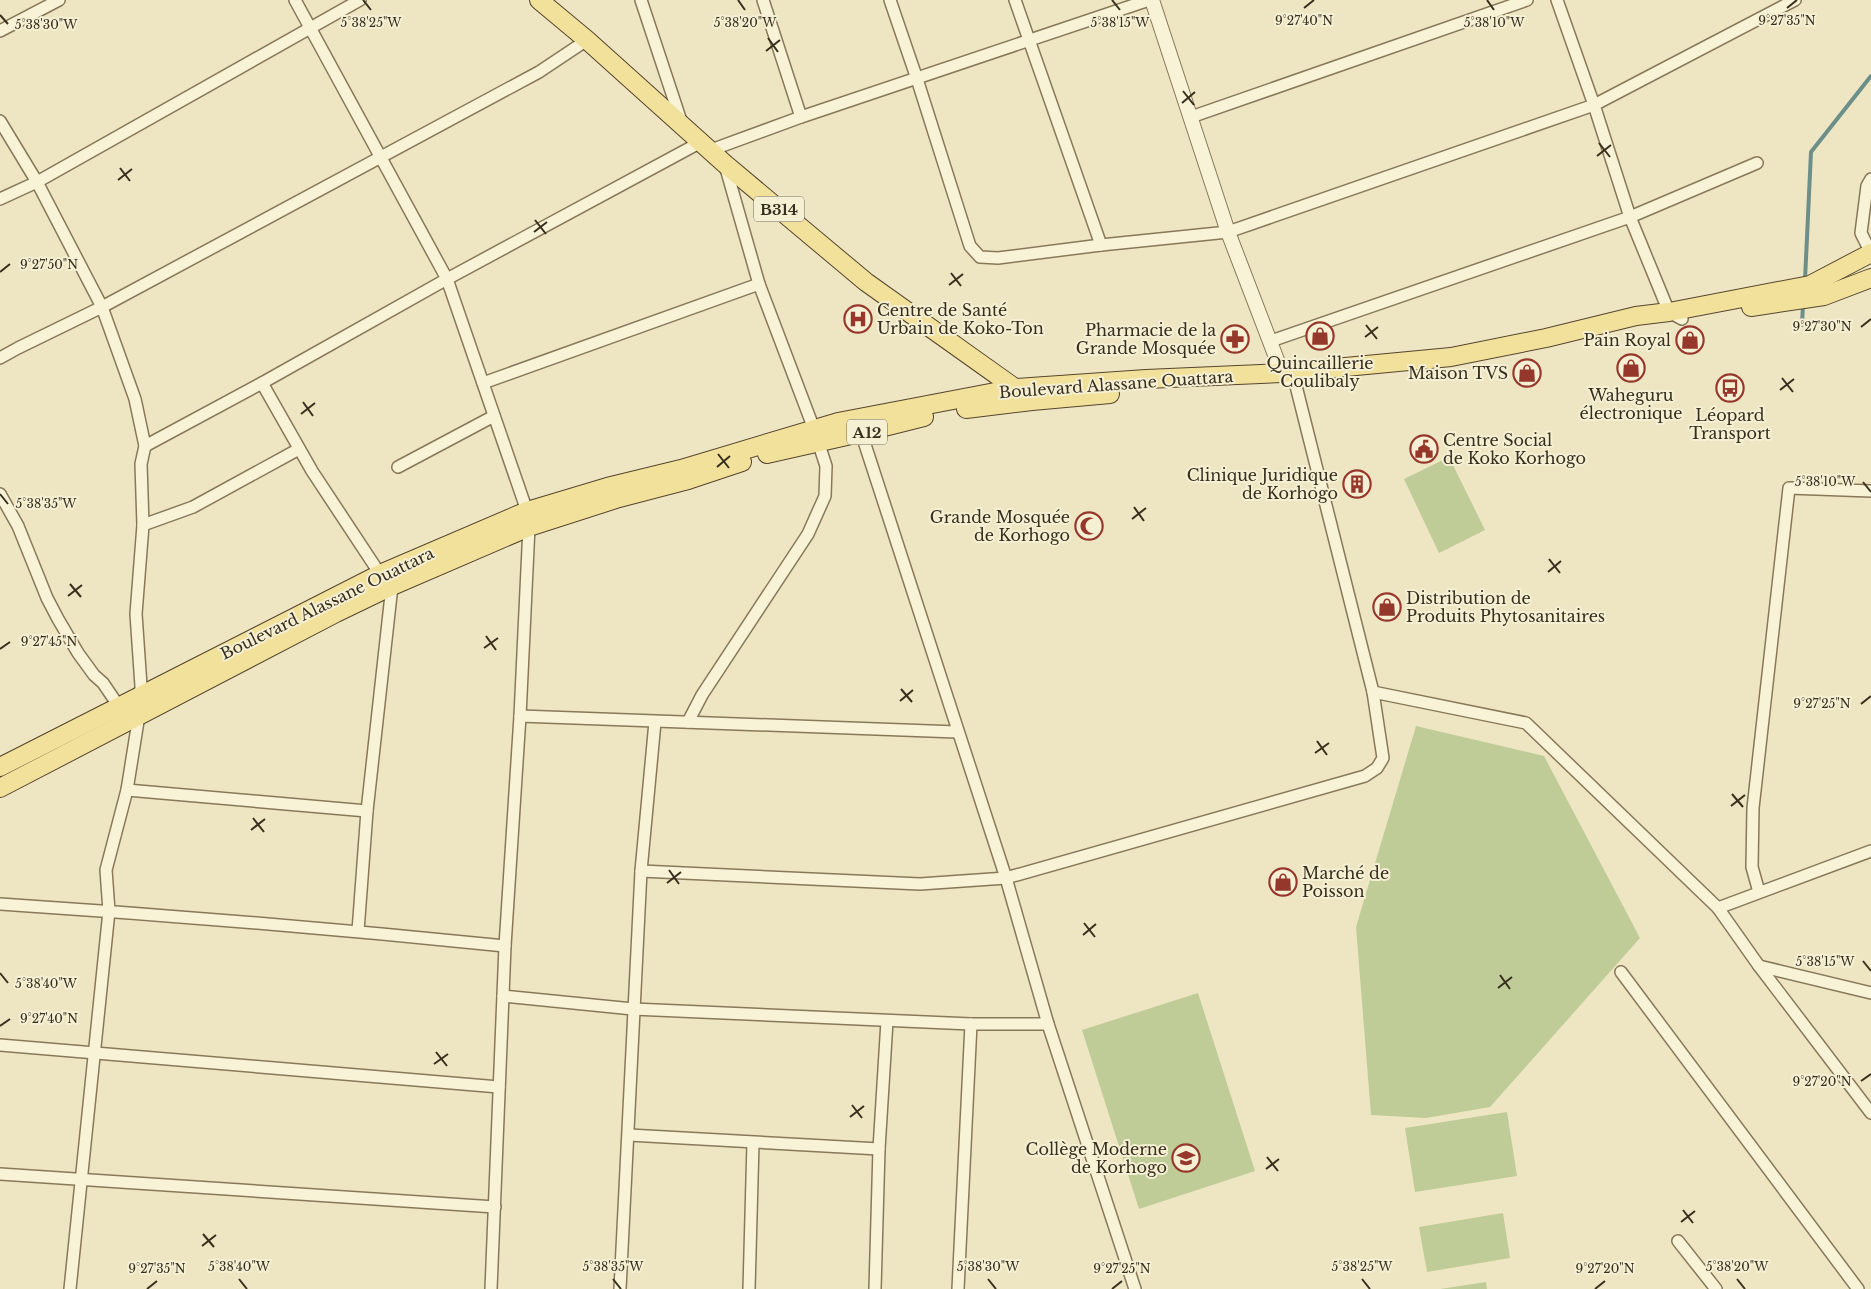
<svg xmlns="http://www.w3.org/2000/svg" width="1871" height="1289" viewBox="0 0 1871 1289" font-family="'Libre Baskerville',serif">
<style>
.green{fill:#bfcc97}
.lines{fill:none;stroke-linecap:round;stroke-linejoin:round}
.stream{stroke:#6c8f8a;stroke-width:4}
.minor-casing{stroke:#88785a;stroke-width:14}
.tertiary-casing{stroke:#88785a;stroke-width:16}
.primary-casing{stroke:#56452e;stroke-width:20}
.minor{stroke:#f8f3d6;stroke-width:11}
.tertiary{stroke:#f8f3d6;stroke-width:14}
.primary{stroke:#f1e19b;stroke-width:18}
.ticks{fill:none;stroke:#382e1e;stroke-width:2}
.labels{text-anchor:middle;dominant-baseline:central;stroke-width:4;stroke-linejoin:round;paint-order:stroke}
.shield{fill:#f5efd3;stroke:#716854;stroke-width:1}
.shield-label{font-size:15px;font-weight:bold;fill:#382e1e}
.poi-label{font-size:16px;fill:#382e1e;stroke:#f5efd3;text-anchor:end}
.street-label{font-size:16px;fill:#382e1e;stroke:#f5efd3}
.ticks-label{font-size:12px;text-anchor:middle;fill:#382e1e;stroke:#f5efd3;stroke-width:4;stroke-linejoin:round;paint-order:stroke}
</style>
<rect width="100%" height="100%" fill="#eee6c3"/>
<g class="green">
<path d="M 1449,457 L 1485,530 L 1439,553 L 1404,479 Z"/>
<path d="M 1416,726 L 1544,756 L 1640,938 L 1490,1107 L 1426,1118 L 1371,1115 L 1356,927 Z"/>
<path d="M 1198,993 L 1255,1171 L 1139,1209 L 1082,1030 Z"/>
<path d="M 1507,1112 L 1517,1176 L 1415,1192 L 1405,1128 Z"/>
<path d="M 1503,1213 L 1510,1258 L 1427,1272 L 1419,1227 Z"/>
<path d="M 1486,1282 L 1487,1289 L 1440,1289 Z"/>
</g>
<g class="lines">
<g class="stream">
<path d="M 1805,280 L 1811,152 L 1871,76"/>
<path d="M 1802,325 L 1803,304"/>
</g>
<g class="minor-casing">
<g id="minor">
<path d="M 295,0 L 447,279 L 527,511 L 529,527 L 520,716 L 505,946 L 491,1289"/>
<path d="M 641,0 L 682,124"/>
<path d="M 763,0 L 801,117"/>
<path d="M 890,0 L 917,79 L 970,246 L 980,257 L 998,258 L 1101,245 L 1228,232 L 1594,105 L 1795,0"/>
<path d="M 1015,0 L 1101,245"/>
<path d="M 1557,0 L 1594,105 L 1630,217 L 1669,312 L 1682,319"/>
<path d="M 0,31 L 59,0"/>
<path d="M 1191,117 L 1527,0"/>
<path d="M 0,121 L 37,182 L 102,307 L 135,399 L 145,446 L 141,464 L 143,525 L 136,614 L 141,686 L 139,715 L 127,790 L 106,870 L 109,911 L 70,1289"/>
<path d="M 711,150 L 801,117 L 1149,0"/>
<path d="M 1871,179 L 1867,186 L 1861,233 L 1871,253"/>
<path d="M 0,199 L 37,182 L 360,0"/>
<path d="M 1271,341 L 1630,217 L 1757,163"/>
<path d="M 0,358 L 18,348 L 102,307 L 539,72 L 587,40"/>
<path d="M 262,383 L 312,471 L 380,574 L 392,586 L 367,811 L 358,931"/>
<path d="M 483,383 L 759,284"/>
<path d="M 859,426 L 1006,878 L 1048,1024 L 1135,1289"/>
<path d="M 145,446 L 262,383 L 447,279 L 701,142"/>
<path d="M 398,467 L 494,416"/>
<path d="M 0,494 L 18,526 L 47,598 L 58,619 L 78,653 L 94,675 L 103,683 L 122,711"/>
<path d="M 143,525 L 193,507 L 299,449"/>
<path d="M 1373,692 L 1526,723 L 1718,908 L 1759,966 L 1871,1113"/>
<path d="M 520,716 L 957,732"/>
<path d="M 688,722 L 702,695 L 808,534 L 825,496 L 826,466 L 814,429 L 759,284 L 725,165"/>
<path d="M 127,790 L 367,811"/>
<path d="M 641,871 L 920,884 L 1006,878 L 1365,776 L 1377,768 L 1383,758 L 1373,692 L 1295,382"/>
<path d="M 1759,892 L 1752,867 L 1753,808 L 1789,488 L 1871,491"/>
<path d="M 0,904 C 169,915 337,929 505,946"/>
<path d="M 1718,908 L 1871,851"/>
<path d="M 1759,966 L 1871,993"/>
<path d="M 1621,972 L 1858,1289"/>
<path d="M 503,996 L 633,1009 L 971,1024 L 1048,1024"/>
<path d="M 0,1045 L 499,1087"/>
<path d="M 629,1135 L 879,1149"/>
<path d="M 0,1174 L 495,1207"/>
<path d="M 1678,1241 L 1716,1289"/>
<path d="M 620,1289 L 641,871 L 655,722"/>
<path d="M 749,1289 L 753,1143"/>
<path d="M 875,1289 L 879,1149 L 887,1021"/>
<path d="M 958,1289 L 971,1024"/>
</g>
</g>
<g class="tertiary-casing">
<path id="tertiary" d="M 1152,0 L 1228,232 L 1282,373 L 1295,382"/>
</g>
<g class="primary-casing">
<g id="primary">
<path d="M 539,0 L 587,40 L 725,164 L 866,282 L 1022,393"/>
<path d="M 1751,307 L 1824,296 L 1871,278"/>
<path d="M 966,409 L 1032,401 L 1110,394"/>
<path d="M 767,454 L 860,433 L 924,417"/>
<path d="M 0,767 L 380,574 L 527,511 L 607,487 L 681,469 L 838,422 L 1016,388 L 1146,379 L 1282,373 L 1451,357 L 1546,338 L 1636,316 L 1669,312 L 1810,285 L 1871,253"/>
<path d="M 0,788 L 336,613 L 392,586 L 529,527 L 619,498 L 688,480 L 742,462"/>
</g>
</g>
<use href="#minor" class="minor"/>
<use href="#tertiary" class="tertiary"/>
<use href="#primary" class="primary"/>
</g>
<path class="ticks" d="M 363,0 L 371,10M 738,0 L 745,10M 1112,0 L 1120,10M 1487,0 L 1494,10M 1304,8 L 1314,0M 1787,8 L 1797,0M 0,15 L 8,24M 768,38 L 778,52M 766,51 L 780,40M 1183,91 L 1194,105M 1182,103 L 1195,92M 1599,143 L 1610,157M 1597,156 L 1611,145M 120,168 L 130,181M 118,180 L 132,169M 535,220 L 546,234M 534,232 L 547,222M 0,272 L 10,264M 951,273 L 961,286M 949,285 L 963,274M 1366,325 L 1377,339M 1861,327 L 1871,319M 1365,337 L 1378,327M 1782,378 L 1793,392M 1780,390 L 1794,379M 303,402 L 313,416M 301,414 L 315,403M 718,454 L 729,468M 717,467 L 730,456M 1863,482 L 1871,492M 0,494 L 8,504M 1134,507 L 1144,521M 1132,519 L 1146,508M 1549,559 L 1560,573M 1548,572 L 1561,561M 70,584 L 81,597M 68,596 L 82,585M 486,636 L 496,650M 484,648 L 498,638M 0,649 L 10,642M 901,689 L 912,702M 900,701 L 913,690M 1861,704 L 1871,696M 1317,741 L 1327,755M 1315,753 L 1329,743M 1732,794 L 1743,807M 1731,806 L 1745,795M 253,818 L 264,832M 251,830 L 265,819M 669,870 L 679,884M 667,883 L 681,872M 1084,923 L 1095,937M 1083,935 L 1096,924M 1863,961 L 1871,971M 0,973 L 8,983M 1500,975 L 1510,989M 1498,988 L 1512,977M 0,1026 L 10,1019M 436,1052 L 447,1066M 434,1064 L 448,1054M 1861,1081 L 1871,1074M 852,1105 L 862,1118M 850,1117 L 864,1106M 1267,1157 L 1278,1171M 1266,1169 L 1279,1159M 1683,1210 L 1693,1223M 1681,1222 L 1695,1211M 203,1234 L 214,1247M 202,1246 L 216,1235M 239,1279 L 247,1289M 613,1279 L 621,1289M 988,1279 L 996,1289M 1362,1279 L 1370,1289M 1737,1279 L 1745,1289M 147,1289 L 157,1281M 1112,1289 L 1122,1281M 1595,1289 L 1605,1281"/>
<defs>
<g id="hospital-ring" transform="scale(1.4375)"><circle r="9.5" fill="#f5efd3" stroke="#96372b" stroke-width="1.5"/><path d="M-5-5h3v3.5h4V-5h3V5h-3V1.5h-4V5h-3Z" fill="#96372b"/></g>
<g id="shop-ring" transform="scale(1.4375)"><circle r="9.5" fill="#f5efd3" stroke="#96372b" stroke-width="1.5"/><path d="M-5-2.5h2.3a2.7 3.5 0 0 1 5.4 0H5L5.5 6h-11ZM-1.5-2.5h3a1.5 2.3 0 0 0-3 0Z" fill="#96372b"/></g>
<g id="pharmacy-ring" transform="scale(1.4375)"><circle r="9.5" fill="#f5efd3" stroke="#96372b" stroke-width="1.5"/><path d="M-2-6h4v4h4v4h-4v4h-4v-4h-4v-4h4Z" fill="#96372b"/></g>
<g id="bus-ring" transform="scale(1.4375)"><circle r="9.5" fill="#f5efd3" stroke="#96372b" stroke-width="1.5"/><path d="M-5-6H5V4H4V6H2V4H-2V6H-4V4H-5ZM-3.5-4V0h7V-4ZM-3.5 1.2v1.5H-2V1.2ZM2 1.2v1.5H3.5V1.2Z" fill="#96372b"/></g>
<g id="civic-ring" transform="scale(1.4375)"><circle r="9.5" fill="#f5efd3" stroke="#96372b" stroke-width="1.5"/><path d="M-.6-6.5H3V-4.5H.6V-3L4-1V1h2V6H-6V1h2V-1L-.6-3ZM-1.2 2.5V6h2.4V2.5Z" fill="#96372b"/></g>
<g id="building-ring" transform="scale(1.4375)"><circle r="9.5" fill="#f5efd3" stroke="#96372b" stroke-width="1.5"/><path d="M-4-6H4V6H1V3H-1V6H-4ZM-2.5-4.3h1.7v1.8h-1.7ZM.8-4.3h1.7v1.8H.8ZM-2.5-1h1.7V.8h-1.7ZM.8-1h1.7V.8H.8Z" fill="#96372b"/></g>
<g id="mosque-ring" transform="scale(1.4375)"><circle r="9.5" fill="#f5efd3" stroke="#96372b" stroke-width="1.5"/><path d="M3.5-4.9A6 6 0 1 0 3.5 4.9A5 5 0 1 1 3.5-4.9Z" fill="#96372b"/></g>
<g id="school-ring" transform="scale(1.4375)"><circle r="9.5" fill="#f5efd3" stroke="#96372b" stroke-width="1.5"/><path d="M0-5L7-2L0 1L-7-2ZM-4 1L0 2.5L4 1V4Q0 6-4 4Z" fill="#96372b"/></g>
</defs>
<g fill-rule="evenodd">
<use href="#hospital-ring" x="858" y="319"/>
<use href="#shop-ring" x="1320" y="336"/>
<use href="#pharmacy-ring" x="1235" y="339"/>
<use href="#shop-ring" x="1690" y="340"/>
<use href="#shop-ring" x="1631" y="368"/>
<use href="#shop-ring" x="1527" y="373"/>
<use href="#bus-ring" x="1730" y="388"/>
<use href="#civic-ring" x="1424" y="449"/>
<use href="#building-ring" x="1357" y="484"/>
<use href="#mosque-ring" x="1089" y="526"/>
<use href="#shop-ring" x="1387" y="607"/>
<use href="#shop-ring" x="1283" y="882"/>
<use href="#school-ring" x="1186" y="1158"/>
</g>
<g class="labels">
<g class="shield">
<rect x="754" y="196.5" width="50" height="25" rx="4"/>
<rect x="847" y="419.5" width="40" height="25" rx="4"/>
</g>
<g class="shield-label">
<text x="779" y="209">B314</text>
<text x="867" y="432">A12</text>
</g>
<g class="poi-label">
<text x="877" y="310" text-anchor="start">Centre de Santé<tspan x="877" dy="18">Urbain de Koko-Ton</tspan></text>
<text x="1216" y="330">Pharmacie de la<tspan x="1216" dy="18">Grande Mosquée</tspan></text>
<text x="1671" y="340">Pain Royal</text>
<text x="1320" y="363" text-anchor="middle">Quincaillerie<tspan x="1320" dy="18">Coulibaly</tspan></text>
<text x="1508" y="373">Maison TVS</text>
<text x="1631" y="395" text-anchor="middle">Waheguru<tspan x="1631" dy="18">électronique</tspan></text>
<text x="1730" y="415" text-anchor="middle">Léopard<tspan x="1730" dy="18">Transport</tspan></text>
<text x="1443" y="440" text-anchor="start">Centre Social<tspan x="1443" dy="18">de Koko Korhogo</tspan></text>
<text x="1338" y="475">Clinique Juridique<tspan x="1338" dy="18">de Korhogo</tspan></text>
<text x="1070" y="517">Grande Mosquée<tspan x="1070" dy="18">de Korhogo</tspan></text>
<text x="1406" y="598" text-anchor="start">Distribution de<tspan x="1406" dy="18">Produits Phytosanitaires</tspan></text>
<text x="1302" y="873" text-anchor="start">Marché de<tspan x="1302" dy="18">Poisson</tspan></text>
<text x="1167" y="1149">Collège Moderne<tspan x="1167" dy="18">de Korhogo</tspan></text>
</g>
<g class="street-label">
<text transform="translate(1116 384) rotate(-4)">Boulevard Alassane Ouattara</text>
<text transform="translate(327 603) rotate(-26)">Boulevard Alassane Ouattara</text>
</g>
</g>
<g class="ticks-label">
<text x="1304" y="25">9°27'40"N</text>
<text x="1787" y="25">9°27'35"N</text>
<text x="1494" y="27">5°38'10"W</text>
<text x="371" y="27">5°38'25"W</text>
<text x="745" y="27">5°38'20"W</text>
<text x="1120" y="27">5°38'15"W</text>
<text x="46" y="29">5°38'30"W</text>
<text x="49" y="269">9°27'50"N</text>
<text x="1822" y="331">9°27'30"N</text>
<text x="1825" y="486">5°38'10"W</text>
<text x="46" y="508">5°38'35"W</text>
<text x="49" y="646">9°27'45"N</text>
<text x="1822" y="708">9°27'25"N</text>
<text x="1825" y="966">5°38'15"W</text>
<text x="46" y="988">5°38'40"W</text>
<text x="49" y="1023">9°27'40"N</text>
<text x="1822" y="1086">9°27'20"N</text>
<text x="239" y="1271">5°38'40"W</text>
<text x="613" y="1271">5°38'35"W</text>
<text x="988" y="1271">5°38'30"W</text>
<text x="1362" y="1271">5°38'25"W</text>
<text x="1737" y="1271">5°38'20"W</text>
<text x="157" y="1273">9°27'35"N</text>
<text x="1122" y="1273">9°27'25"N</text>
<text x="1605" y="1273">9°27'20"N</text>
</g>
</svg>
